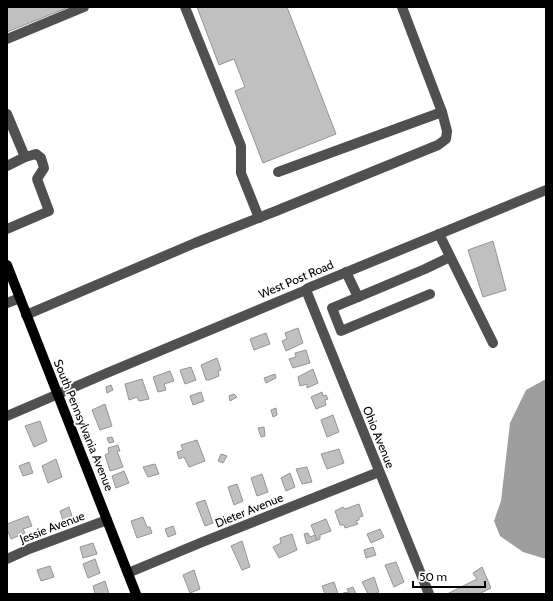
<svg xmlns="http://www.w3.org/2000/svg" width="553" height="601" viewBox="0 0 553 601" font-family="Cabin,sans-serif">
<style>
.water{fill:#9e9e9e}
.building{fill:#c0c0c0;stroke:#949494}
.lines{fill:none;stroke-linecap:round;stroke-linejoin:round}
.minor{stroke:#505050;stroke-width:10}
.major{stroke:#000;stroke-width:10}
.labels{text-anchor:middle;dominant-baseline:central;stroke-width:3.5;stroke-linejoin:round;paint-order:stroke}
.street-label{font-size:12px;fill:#000;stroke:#fff}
</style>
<rect width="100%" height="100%" fill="#fff"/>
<path class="water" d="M 546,379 L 546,559 L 523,552 L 500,536 L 494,521 L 501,501 L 510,423 L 526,390 Z"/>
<g class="building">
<path d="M 7,7 L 69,7 L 7,32 Z"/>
<path d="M 197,7 L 287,7 L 336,134 L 263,163 L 235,91 L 245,87 L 234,59 L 219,65 Z"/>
<path d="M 493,241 L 506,290 L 483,297 L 468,250 Z"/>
<path d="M 298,328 L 303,343 L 286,351 L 282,341 L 287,339 L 285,333 Z"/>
<path d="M 266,333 L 270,344 L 254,350 L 250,339 Z"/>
<path d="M 306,350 L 310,363 L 293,368 L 289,359 L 296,357 L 295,353 Z"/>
<path d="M 217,358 L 221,370 L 218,371 L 219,376 L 209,380 L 206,380 L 201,365 Z"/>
<path d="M 191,367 L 196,380 L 185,384 L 180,370 Z"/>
<path d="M 313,369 L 318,383 L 307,388 L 307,384 L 300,386 L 298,377 Z"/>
<path d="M 170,371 L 174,381 L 164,384 L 166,390 L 158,392 L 153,377 Z"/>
<path d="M 275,374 L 276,378 L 266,383 L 264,378 Z"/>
<path d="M 142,379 L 149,399 L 139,401 L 137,397 L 129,400 L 125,384 Z"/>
<path d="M 111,385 L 113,390 L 107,393 L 106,387 Z"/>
<path d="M 201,392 L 204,401 L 193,405 L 190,396 Z"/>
<path d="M 322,392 L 323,396 L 326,395 L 328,399 L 325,400 L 326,405 L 316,409 L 311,397 Z"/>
<path d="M 234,394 L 237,397 L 230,401 L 229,396 Z"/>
<path d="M 105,404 L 112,426 L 100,430 L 92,410 Z"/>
<path d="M 276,408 L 277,415 L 273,417 L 271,410 Z"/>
<path d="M 333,415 L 339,432 L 327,437 L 321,420 Z"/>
<path d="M 40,421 L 47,441 L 34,447 L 25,426 Z"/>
<path d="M 264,427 L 265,436 L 261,437 L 258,428 Z"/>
<path d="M 112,437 L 114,442 L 109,443 L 107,438 Z"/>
<path d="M 197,440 L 205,461 L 189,467 L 184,457 L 179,459 L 177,452 L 183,450 L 181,445 Z"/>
<path d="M 118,445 L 120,451 L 117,451 L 123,467 L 110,471 L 105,455 L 109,453 L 108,448 Z"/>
<path d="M 339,449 L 344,463 L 327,469 L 321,454 Z"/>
<path d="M 221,454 L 227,456 L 223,463 L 218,461 Z"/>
<path d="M 56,459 L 62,477 L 48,483 L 42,466 Z"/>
<path d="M 29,462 L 33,473 L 23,476 L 19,466 Z"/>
<path d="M 155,464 L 159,474 L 148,477 L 143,467 Z"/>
<path d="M 307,467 L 312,482 L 302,484 L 296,469 Z"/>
<path d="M 124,471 L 129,483 L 116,488 L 112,476 Z"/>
<path d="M 290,473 L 295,487 L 286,491 L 281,478 Z"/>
<path d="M 262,474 L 268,492 L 257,496 L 251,478 Z"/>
<path d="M 237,484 L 243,501 L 234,505 L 228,487 Z"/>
<path d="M 205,500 L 213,523 L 205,526 L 196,503 Z"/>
<path d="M 359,504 L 363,516 L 359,517 L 359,520 L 356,521 L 358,524 L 345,528 L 344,525 L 340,525 L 335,511 L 343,507 L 345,509 Z"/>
<path d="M 69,507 L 74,522 L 65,526 L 60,511 Z"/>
<path d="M 28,516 L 32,526 L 23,529 L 25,533 L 11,539 L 7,529 L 7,524 Z"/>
<path d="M 143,517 L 147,527 L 150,527 L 152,533 L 137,538 L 131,521 Z"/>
<path d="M 326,519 L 331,531 L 320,535 L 320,539 L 317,540 L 311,525 Z"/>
<path d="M 173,526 L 176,534 L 168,537 L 165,529 Z"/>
<path d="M 380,529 L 384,537 L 371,543 L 367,534 Z"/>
<path d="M 308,533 L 310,537 L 315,535 L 317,540 L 307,544 L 304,534 Z"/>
<path d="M 292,534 L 297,550 L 279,558 L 273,547 L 281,543 L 280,538 Z"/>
<path d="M 242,541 L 250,567 L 242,570 L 231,546 Z"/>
<path d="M 93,543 L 97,554 L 83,558 L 80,547 Z"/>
<path d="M 373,547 L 376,555 L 366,558 L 364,550 Z"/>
<path d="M 95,559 L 100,573 L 88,578 L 83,564 Z"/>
<path d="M 396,562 L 404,582 L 394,587 L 385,565 Z"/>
<path d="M 50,566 L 54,577 L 41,581 L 37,570 Z"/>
<path d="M 482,567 L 491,588 L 479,594 L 447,594 L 477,579 L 473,573 Z"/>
<path d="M 194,570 L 200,589 L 190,593 L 183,575 Z"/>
<path d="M 374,577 L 379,592 L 374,594 L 368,594 L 362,582 Z"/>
<path d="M 105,581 L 109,594 L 95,594 L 93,586 Z"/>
<path d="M 334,582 L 338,594 L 325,594 L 322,586 Z"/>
<path d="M 353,587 L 356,594 L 343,594 L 343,593 L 349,592 L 347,589 Z"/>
</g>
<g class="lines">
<g class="minor">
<path d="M 185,7 L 241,146 L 241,173 L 259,218"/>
<path d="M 7,39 L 84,7"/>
<path d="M 7,114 L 25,157 L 7,166"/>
<path d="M 278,172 L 442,112"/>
<path d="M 7,229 L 49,211 L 37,179 L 44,168 L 41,158 L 36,154 L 25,157"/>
<path d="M 439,234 L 493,343"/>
<path d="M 346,272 L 358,297"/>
<path d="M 306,290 L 429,594"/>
<path d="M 430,294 L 341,331 L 332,308 L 425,269 L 450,257"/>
<path d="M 7,303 L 20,298"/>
<path d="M 26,315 L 195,243 L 276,211 L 438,145 L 446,139 L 447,131 L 442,112 L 402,7"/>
<path d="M 7,416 L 107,373 L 306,290 L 308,288 L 546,190"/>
<path d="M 7,559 L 29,549 L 107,520"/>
<path d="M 128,573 L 200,543 L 379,472"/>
</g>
<path class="major" d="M 7,265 L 136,594"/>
</g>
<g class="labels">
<g class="street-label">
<text transform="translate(296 279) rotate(-23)">West Post Road</text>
<text transform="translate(84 425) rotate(68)">South Pennsylvania Avenue</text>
<text transform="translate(379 437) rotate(68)">Ohio Avenue</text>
<text transform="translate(249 510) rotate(-22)">Dieter Avenue</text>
<text transform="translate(52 527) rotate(-21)">Jessie Avenue</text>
</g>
</g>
<rect width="553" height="601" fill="none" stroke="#000000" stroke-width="16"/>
<path d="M413 581v6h72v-6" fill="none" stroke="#000000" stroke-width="2"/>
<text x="419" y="581" font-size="12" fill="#000000" stroke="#ffffff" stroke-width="3" paint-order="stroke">50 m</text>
</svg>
